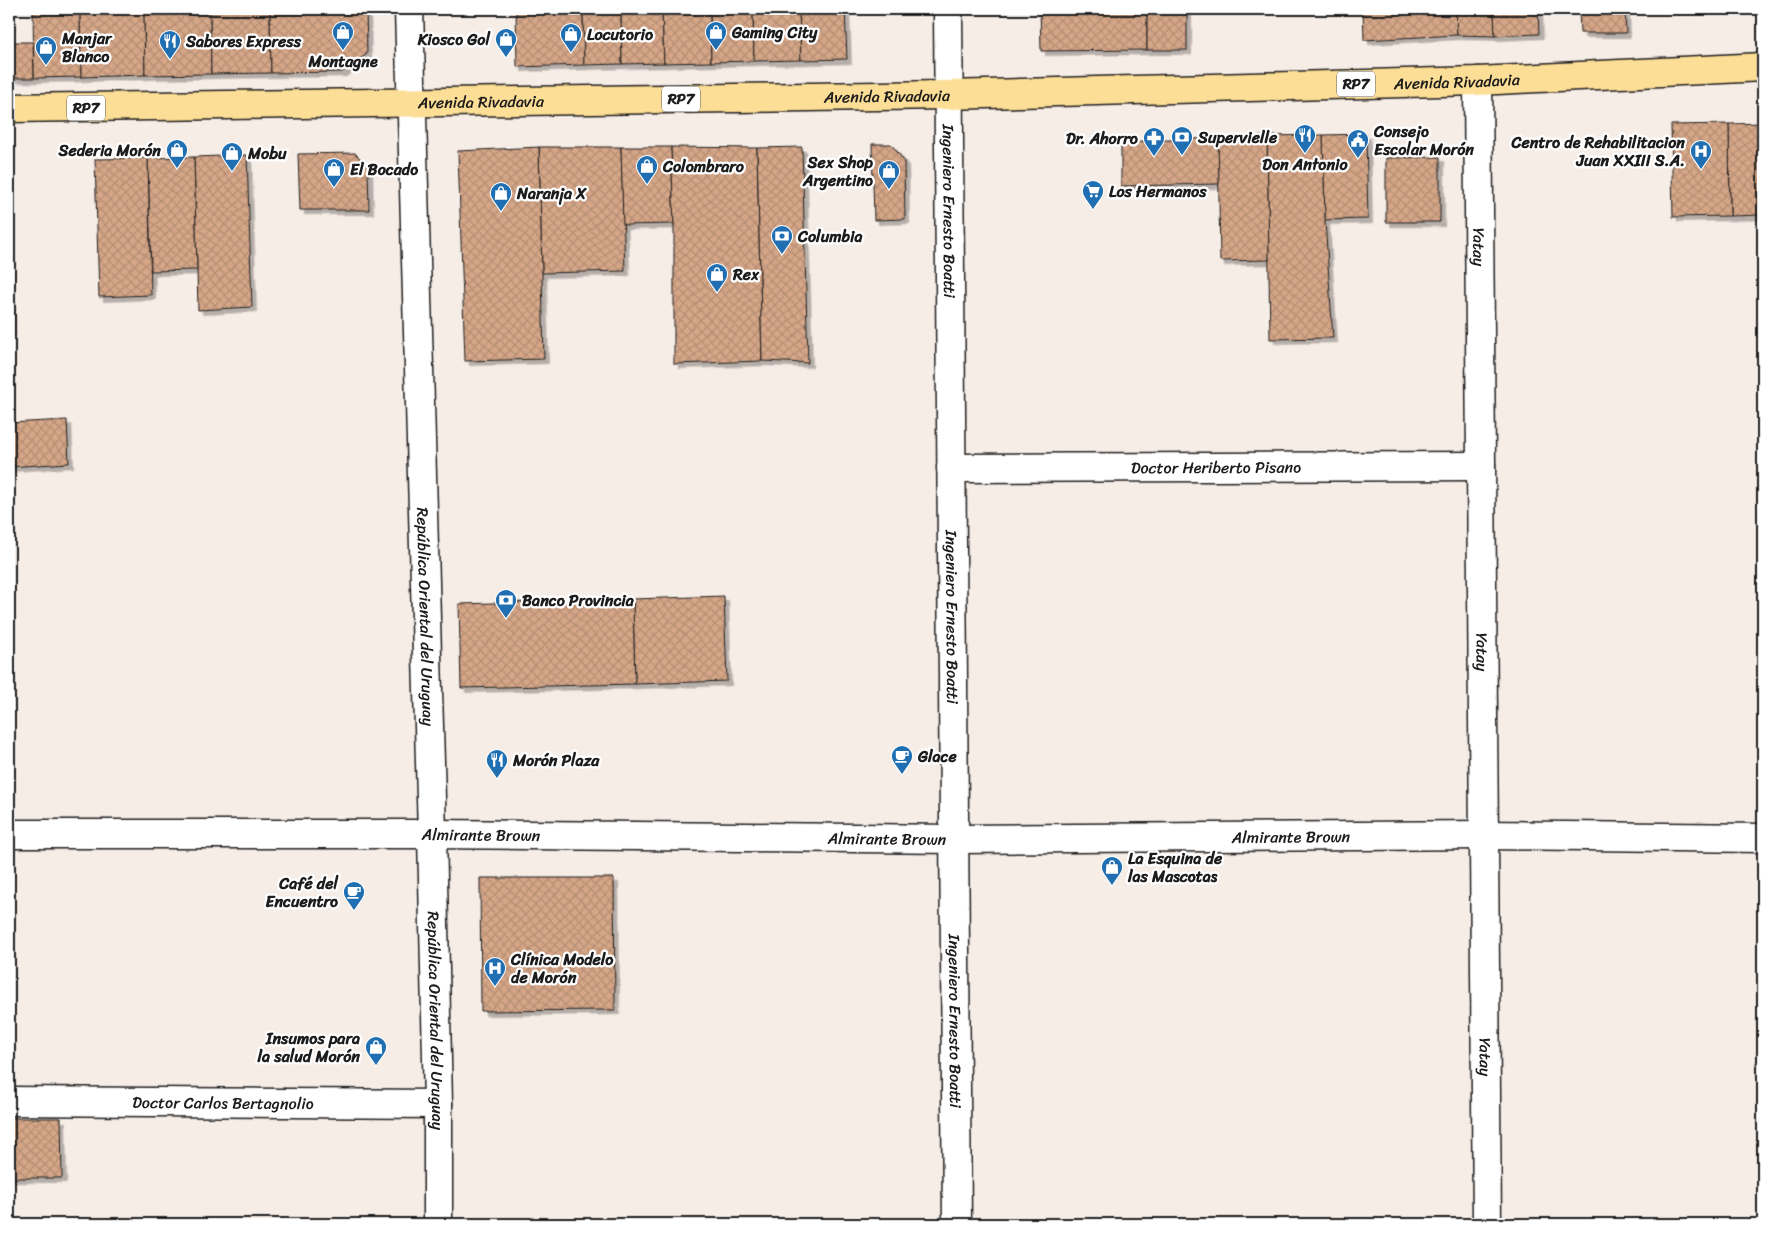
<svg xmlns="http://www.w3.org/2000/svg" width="1772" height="1233" viewBox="0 0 1772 1233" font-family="Sriracha,sans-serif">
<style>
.building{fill:url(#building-cross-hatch);stroke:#1c1c1c;filter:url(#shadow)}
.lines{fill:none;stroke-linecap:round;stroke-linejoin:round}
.minor-casing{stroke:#1c1c1c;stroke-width:31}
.major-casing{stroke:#1c1c1c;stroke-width:31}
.minor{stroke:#fff;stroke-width:28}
.major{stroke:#fdde96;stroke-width:28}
.labels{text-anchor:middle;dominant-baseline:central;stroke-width:4.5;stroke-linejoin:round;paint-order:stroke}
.shield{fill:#fff;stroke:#606060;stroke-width:1}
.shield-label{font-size:15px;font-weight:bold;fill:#1c1c1c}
.poi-label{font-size:16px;font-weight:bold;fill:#1c1c1c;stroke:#fff;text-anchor:start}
.street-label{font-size:16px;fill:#1c1c1c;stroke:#fff}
</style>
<defs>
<pattern id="building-cross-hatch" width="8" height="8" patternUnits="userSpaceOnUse" patternTransform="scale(1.25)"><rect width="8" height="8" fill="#d5a687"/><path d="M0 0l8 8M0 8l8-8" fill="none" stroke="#b68e74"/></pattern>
<filter id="shadow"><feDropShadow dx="4.5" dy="4.5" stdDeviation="0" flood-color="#0004"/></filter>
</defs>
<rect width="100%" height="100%" fill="#f7ede7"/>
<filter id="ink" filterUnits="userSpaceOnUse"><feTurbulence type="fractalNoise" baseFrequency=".02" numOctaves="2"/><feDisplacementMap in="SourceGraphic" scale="10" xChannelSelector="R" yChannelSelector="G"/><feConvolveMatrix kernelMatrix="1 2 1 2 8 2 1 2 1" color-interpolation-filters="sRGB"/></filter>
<g filter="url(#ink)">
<g class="building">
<path d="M 33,9 L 80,9 L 81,77 L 34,78 Z"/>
<path d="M 80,9 L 144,9 L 145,75 L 81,77 Z"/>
<path d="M 144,9 L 210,9 L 211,74 L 145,75 Z"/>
<path d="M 210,9 L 270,9 L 271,73 L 211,74 Z"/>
<path d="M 270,9 L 366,9 L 367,54 L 342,72 L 271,73 Z"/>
<path d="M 516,9 L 583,9 L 584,65 L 517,67 Z"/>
<path d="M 583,9 L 621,9 L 622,64 L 584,65 Z"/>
<path d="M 621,9 L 662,9 L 664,63 L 622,64 Z"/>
<path d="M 662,9 L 710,9 L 711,62 L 664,63 Z"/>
<path d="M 710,9 L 753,9 L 754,61 L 711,62 Z"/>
<path d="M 753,9 L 799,9 L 801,60 L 754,61 Z"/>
<path d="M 799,9 L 845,9 L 847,59 L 801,60 Z"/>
<path d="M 1040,9 L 1147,9 L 1147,50 L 1041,51 Z"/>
<rect x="1147" y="9" width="40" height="41"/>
<path d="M 1363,9 L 1456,9 L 1457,35 L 1364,40 Z"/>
<path d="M 1456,9 L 1494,9 L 1495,36 L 1457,35 Z"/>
<path d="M 1494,9 L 1538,9 L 1539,34 L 1495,36 Z"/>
<path d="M 1579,9 L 1625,9 L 1626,33 L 1580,33 Z"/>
<path d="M 9,42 L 33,42 L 34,78 L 9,78 Z"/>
<path d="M 1763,123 L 1763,215 L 1730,216 L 1729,124 Z"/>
<path d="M 1729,124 L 1730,216 L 1673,217 L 1671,125 Z"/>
<path d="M 1366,134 L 1368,219 L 1325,220 L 1323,135 Z"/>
<path d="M 1323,135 L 1325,220 L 1333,338 L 1270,339 L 1267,136 Z"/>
<path d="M 1267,136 L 1269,260 L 1220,261 L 1218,138 Z"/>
<path d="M 1218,138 L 1219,184 L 1121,186 L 1121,142 Z"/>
<path d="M 872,144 L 891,144 L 904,161 L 905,219 L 874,220 Z"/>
<path d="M 539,147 L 621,147 L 625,271 L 542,273 Z"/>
<path d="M 539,147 L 544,359 L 465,361 L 458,151 Z"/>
<path d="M 621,147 L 671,147 L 674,224 L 623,225 Z"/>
<path d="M 671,147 L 757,148 L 762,361 L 674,364 L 674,224 Z"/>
<path d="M 802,147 L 808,363 L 762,361 L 757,148 Z"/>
<path d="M 355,153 L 368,167 L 369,210 L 300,210 L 298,154 Z"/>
<path d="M 247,155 L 252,307 L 198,310 L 194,157 Z"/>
<path d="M 194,157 L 197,270 L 151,271 L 148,158 Z"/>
<path d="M 1440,157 L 1440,222 L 1386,222 L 1386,158 Z"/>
<path d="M 148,158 L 151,295 L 99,297 L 95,159 Z"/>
<path d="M 9,267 L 11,331 L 9,331 Z"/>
<path d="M 67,420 L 69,463 L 9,467 L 9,423 Z"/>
<path d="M 724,596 L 727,681 L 635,684 L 633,599 Z"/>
<path d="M 633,599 L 635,684 L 461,688 L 459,604 Z"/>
<path d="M 480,878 L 614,878 L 615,1010 L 481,1011 Z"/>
<path d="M 9,1118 L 61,1118 L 62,1178 L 9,1178 Z"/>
</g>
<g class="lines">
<g class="minor-casing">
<g id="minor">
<path id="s1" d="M 409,9 L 432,834 L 438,1104 L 438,1224"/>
<path id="s2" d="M 948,9 L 957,1224"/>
<path id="s3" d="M 1478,81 L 1487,1224"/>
<path id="s4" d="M 951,468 L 1481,466"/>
<path id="s5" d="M 9,834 L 432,834 L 955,839 L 1483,835 L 1763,838"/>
<path id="s6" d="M 9,1101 L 438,1104"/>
</g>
</g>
<g class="major-casing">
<g id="major">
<path id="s7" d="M 9,108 L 948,95 L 1478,81 L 1763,67"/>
</g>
</g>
<use href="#minor" class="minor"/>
<use href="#major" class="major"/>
</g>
</g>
<defs>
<g id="shop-pin" transform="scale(1.125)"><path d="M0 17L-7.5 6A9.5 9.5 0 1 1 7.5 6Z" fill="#1f6fb2" stroke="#fff"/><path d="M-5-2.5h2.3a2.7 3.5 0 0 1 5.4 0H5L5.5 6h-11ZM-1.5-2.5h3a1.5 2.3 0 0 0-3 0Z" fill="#fff"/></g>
<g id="restaurant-pin" transform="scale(1.125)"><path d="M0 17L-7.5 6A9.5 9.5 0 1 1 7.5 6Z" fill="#1f6fb2" stroke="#fff"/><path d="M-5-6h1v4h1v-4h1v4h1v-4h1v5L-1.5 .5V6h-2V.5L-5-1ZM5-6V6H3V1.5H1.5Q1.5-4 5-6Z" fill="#fff"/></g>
<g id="bank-pin" transform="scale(1.125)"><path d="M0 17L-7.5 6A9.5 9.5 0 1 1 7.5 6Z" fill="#1f6fb2" stroke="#fff"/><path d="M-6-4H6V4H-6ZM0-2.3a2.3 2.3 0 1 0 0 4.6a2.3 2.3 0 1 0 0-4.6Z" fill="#fff"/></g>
<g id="pharmacy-pin" transform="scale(1.125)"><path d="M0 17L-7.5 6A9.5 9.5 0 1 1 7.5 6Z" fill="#1f6fb2" stroke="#fff"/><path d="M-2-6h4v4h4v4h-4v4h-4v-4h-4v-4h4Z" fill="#fff"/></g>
<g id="civic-pin" transform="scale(1.125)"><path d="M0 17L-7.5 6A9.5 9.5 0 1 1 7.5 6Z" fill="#1f6fb2" stroke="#fff"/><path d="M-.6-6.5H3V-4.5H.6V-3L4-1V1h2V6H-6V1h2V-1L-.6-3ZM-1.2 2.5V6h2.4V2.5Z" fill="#fff"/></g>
<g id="hospital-pin" transform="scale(1.125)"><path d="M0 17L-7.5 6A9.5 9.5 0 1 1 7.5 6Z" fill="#1f6fb2" stroke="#fff"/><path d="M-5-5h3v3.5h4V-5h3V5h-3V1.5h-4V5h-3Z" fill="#fff"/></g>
<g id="supermarket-pin" transform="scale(1.125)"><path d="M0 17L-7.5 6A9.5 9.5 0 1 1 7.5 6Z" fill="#1f6fb2" stroke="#fff"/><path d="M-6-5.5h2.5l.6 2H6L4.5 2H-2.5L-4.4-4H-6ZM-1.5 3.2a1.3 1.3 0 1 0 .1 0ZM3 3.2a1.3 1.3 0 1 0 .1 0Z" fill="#fff"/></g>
<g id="cafe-pin" transform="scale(1.125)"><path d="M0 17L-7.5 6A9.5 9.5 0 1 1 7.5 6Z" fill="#1f6fb2" stroke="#fff"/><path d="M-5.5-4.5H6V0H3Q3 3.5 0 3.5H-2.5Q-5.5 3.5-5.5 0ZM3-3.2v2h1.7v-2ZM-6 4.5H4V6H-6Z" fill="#fff"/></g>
</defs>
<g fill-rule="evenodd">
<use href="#shop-pin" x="343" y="32"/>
<use href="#shop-pin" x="716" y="32"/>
<use href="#shop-pin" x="571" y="34"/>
<use href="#shop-pin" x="506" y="39"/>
<use href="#restaurant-pin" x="170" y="41"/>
<use href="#shop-pin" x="46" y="47"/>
<use href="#restaurant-pin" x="1305" y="135"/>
<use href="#bank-pin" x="1182" y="137"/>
<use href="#pharmacy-pin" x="1154" y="138"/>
<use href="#civic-pin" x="1358" y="140"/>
<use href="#shop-pin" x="177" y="150"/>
<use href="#hospital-pin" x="1701" y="151"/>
<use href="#shop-pin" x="232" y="153"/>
<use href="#shop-pin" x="647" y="166"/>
<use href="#shop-pin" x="334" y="169"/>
<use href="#shop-pin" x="889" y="171"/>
<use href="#supermarket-pin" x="1093" y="191"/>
<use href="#shop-pin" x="501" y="193"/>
<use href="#bank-pin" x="782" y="236"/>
<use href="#shop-pin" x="717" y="274"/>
<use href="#bank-pin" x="506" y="600"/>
<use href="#cafe-pin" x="902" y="756"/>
<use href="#restaurant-pin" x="497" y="760"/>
<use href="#shop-pin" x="1112" y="867"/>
<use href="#cafe-pin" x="354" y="892"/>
<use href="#hospital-pin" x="495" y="968"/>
<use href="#shop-pin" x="376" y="1047"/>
</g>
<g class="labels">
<g class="shield">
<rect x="1337" y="71.5" width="38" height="25" rx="4"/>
<rect x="662" y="86.5" width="38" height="25" rx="4"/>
<rect x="67" y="95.5" width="38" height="25" rx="4"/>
</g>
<g class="shield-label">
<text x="1356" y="84">RP7</text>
<text x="681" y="99">RP7</text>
<text x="86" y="108">RP7</text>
</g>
<g class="poi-label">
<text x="732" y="32">Gaming City</text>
<text x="587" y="34">Locutorio</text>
<text x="62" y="38">Manjar<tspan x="62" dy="18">Blanco</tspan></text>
<text x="490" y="39" text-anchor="end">Kiosco Gol</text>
<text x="186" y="41">Sabores Express</text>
<text x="343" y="61" text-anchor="middle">Montagne</text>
<text x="1374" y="131">Consejo<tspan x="1374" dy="18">Escolar Morón</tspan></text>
<text x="1198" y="137">Supervielle</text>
<text x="1138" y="138" text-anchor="end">Dr. Ahorro</text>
<text x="1685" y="142" text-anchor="end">Centro de Rehabilitacion<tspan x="1685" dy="18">Juan XXIII S.A.</tspan></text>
<text x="161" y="150" text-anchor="end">Sederia Morón</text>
<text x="248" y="153">Mobu</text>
<text x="873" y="162" text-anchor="end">Sex Shop<tspan x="873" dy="18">Argentino</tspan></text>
<text x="1305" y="164" text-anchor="middle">Don Antonio</text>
<text x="663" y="166">Colombraro</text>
<text x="350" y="169">El Bocado</text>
<text x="1109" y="191">Los Hermanos</text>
<text x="517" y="193">Naranja X</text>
<text x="798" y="236">Columbia</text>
<text x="733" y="274">Rex</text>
<text x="522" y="600">Banco Provincia</text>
<text x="918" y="756">Glace</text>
<text x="513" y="760">Morón Plaza</text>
<text x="1128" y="858">La Esquina de<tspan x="1128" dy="18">las Mascotas</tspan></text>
<text x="338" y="883" text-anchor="end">Café del<tspan x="338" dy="18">Encuentro</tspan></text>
<text x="511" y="959">Clínica Modelo<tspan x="511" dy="18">de Morón</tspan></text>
<text x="360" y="1038" text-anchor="end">Insumos para<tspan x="360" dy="18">la salud Morón</tspan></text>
</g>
<g class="street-label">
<text stroke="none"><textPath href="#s7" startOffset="1448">Avenida Rivadavia</textPath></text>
<text stroke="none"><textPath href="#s7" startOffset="878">Avenida Rivadavia</textPath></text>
<text stroke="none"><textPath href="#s7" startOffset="472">Avenida Rivadavia</textPath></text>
<text stroke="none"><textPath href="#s2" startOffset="202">Ingeniero Ernesto Boatti</textPath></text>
<text stroke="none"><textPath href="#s3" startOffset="166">Yatay</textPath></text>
<text stroke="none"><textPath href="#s4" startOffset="265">Doctor Heriberto Pisano</textPath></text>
<text stroke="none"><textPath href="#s1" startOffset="608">República Oriental del Uruguay</textPath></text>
<text stroke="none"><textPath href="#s2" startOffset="608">Ingeniero Ernesto Boatti</textPath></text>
<text stroke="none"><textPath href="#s3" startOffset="571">Yatay</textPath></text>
<text stroke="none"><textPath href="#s5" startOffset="472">Almirante Brown</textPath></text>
<text stroke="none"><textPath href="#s5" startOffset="1282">Almirante Brown</textPath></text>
<text stroke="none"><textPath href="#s5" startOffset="878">Almirante Brown</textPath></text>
<text stroke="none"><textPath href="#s1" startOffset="1012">República Oriental del Uruguay</textPath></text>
<text stroke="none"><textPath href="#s2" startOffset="1012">Ingeniero Ernesto Boatti</textPath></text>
<text stroke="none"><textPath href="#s3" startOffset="976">Yatay</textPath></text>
<text stroke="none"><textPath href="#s6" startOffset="214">Doctor Carlos Bertagnolio</textPath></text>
</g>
</g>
<rect width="1772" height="1233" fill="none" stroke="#fff" stroke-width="30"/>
<rect x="15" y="15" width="1742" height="1203" fill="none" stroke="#1c1c1c" stroke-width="2" filter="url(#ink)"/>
</svg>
